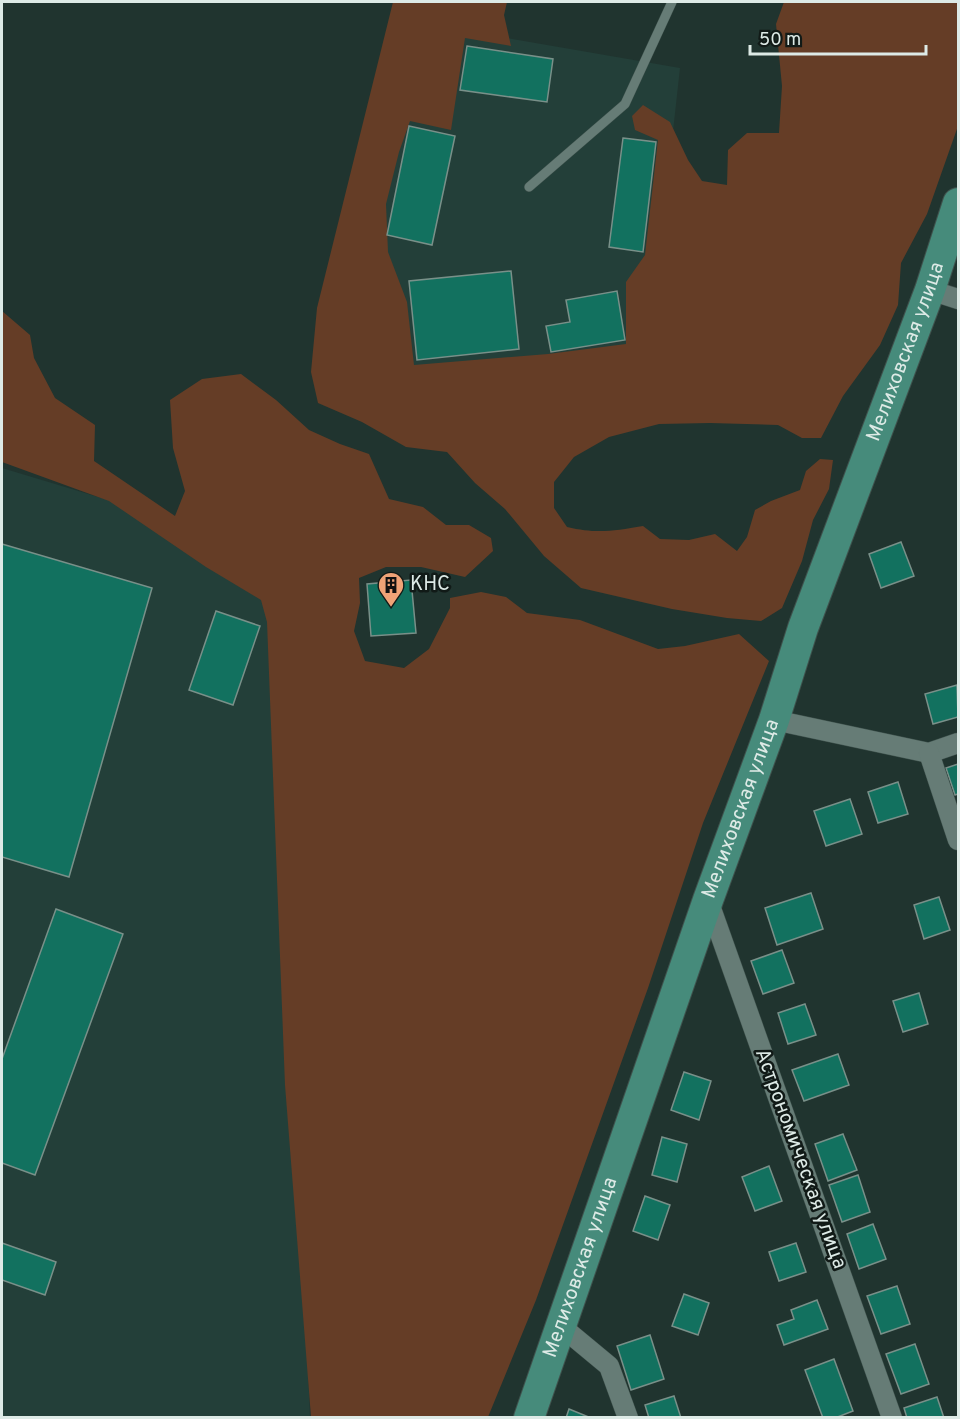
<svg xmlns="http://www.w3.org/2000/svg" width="960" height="1419" viewBox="0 0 960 1419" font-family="Overpass,sans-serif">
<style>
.built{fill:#233f39}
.green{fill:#653d26}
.building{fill:#12715f;stroke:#799089;stroke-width:1.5}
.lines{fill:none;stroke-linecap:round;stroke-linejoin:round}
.service-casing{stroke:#3f524d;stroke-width:10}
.minor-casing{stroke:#3f524d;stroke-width:21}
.primary-casing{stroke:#3f524d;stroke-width:32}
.service{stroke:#667c76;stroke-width:9}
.minor{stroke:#667c76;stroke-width:20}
.primary{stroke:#468b7b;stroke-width:30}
.labels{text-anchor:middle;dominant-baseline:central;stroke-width:5;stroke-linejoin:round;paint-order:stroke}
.street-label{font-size:20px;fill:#ddeae6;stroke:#111a17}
.poi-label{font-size:20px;fill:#ddeae6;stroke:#111a17;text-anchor:start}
</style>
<rect width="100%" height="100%" fill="#20342f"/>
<g class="built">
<path d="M 408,21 L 680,68 L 648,357 L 341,392 Z"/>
<path d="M 2,468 L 221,534 L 276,542 L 310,1417 L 2,1417 Z"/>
</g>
<g class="green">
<path d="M 393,2 L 507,2 L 504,15 L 511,46 L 465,38 L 451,130 L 410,121 L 399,152 L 386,204 L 388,252 L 407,302 L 414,365 L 548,354 L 626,344 L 626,282 L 645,255 L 658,140 L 635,130 L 632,116 L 643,105 L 670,122 L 688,160 L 702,181 L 727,185 L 728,150 L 747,133 L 779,133 L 782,86 L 776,24 L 784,2 L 958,2 L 958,126 L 927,214 L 901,263 L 898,305 L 880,345 L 843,396 L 821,438 L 802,438 L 778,425 L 710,423 L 659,424 L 609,437 L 574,457 L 554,482 L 554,508 L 567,527 C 597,534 613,531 643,526 L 660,539 L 689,540 L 715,534 L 737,551 L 747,537 L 755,510 L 771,501 L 800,490 L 806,471 L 820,459 L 833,460 L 829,489 L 813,520 L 802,561 L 782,608 L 761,621 L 727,618 L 672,609 L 581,588 L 544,556 L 505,509 L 475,483 L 447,452 L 406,447 L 362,422 L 318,403 L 311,372 L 317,308 Z"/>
<path d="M 2,311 L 30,335 L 34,358 L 55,398 L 95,425 L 94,461 L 175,516 L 185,491 L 173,448 L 170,400 L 202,379 L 241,374 L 276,400 L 309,430 L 340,444 L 369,454 L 389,499 L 423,507 L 446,525 L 469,525 L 491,538 L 493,551 L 465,577 L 421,567 L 386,567 L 359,578 L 360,603 L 354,631 L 365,661 L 404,668 L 429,649 L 450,608 L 450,598 L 481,592 L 506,597 L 527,613 L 580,620 L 658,649 L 685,646 L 739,634 L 769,661 L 703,823 L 648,988 L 536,1300 L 488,1417 L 311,1417 L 285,1085 L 267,622 L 261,600 L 206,567 L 109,501 L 2,462 Z"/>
</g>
<g class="building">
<path d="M 467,46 L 553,59 L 547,102 L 460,90 Z"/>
<path d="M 409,126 L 455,136 L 432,245 L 387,235 Z"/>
<path d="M 623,138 L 656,142 L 643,252 L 609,247 Z"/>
<path d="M 511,271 L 519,349 L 417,360 L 409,281 Z"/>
<path d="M 617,291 L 625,340 L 551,352 L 546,326 L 570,322 L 566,300 Z"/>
<path d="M 901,542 L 914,576 L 881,588 L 869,554 Z"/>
<path d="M 2,544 L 152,588 L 69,877 L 2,857 Z"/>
<path d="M 411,580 L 416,633 L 371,636 L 367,584 Z"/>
<path d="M 216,611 L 260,626 L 233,705 L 189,690 Z"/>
<path d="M 957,685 L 958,717 L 933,724 L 925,694 Z"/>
<path d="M 958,764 L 958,794 L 955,795 L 946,768 Z"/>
<path d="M 898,782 L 908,814 L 878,823 L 868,792 Z"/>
<path d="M 850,799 L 862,834 L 826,846 L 814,811 Z"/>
<path d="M 811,893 L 823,929 L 777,945 L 765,908 Z"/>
<path d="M 939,897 L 950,930 L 924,939 L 914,905 Z"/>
<path d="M 56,909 L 123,934 L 35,1175 L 2,1163 L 2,1059 Z"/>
<path d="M 782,950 L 794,983 L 763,994 L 751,961 Z"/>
<path d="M 919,993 L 928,1024 L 903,1032 L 893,1001 Z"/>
<path d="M 805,1004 L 816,1035 L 788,1044 L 778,1013 Z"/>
<path d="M 838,1054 L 849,1085 L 804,1101 L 792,1070 Z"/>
<path d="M 684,1072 L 711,1081 L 699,1120 L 671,1110 Z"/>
<path d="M 843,1134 L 857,1170 L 828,1181 L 815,1144 Z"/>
<path d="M 662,1137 L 687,1144 L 677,1182 L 652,1175 Z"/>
<path d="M 769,1166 L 782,1201 L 755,1211 L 742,1177 Z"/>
<path d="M 858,1175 L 870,1212 L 842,1222 L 829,1185 Z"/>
<path d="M 645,1196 L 670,1205 L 658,1240 L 633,1231 Z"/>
<path d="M 873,1224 L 886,1259 L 859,1269 L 847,1234 Z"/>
<path d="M 2,1243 L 56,1262 L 45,1295 L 2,1280 Z"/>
<path d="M 796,1243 L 806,1272 L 779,1281 L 769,1252 Z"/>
<path d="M 897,1286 L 910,1324 L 881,1334 L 867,1296 Z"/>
<path d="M 684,1294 L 709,1303 L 698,1335 L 672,1326 Z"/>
<path d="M 817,1300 L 828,1329 L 784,1345 L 777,1325 L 794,1319 L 791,1310 Z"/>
<path d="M 650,1335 L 664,1379 L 631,1390 L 617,1346 Z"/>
<path d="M 915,1344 L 929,1384 L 901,1394 L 886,1354 Z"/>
<path d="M 834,1359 L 853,1411 L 835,1418 L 823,1418 L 805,1370 Z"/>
<path d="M 674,1396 L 681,1418 L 649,1418 L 645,1405 Z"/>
<path d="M 937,1397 L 944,1418 L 907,1418 L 904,1408 Z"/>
<path d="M 569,1409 L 591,1418 L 566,1418 Z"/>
</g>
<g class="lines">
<g class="service-casing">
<path id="service" d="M 529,187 L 625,104 L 672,2"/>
</g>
<g class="minor-casing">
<g id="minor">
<path d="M 930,290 L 958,299"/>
<path d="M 774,720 L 929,753 L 958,743"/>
<path d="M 929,753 L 958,840"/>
<path d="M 708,900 L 892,1418"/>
<path d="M 562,1327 L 609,1366 L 628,1418"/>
</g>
</g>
<g class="primary-casing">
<g id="primary">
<path id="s1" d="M 529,1418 L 708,900 L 774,720 L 803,628 L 930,290 L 958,203"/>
</g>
</g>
<use href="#service" class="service"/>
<use href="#minor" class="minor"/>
<use href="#primary" class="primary"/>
</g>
<defs>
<g id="building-pin" transform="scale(1.35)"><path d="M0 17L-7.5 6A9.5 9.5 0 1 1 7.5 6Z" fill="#efa377" stroke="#111a17"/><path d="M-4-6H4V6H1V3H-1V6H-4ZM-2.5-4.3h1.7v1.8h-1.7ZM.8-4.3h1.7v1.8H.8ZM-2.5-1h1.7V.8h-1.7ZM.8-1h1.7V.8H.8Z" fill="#111"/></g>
</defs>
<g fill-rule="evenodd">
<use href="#building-pin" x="391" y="585"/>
</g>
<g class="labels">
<g class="street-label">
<text stroke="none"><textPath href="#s1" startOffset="1131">Мелиховская улица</textPath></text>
<text stroke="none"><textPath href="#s1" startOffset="645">Мелиховская улица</textPath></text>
<text transform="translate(800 1159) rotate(70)">Астрономическая улица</text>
<text stroke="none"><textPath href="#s1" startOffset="159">Мелиховская улица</textPath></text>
</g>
<g class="poi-label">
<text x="410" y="585">КНС</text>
</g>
</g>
<rect width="960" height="1419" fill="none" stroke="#ddeae6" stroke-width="6"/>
<path d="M750 45v9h176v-9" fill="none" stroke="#ddeae6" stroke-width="3"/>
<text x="759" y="45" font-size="18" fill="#ddeae6" stroke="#111a17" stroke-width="4.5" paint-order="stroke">50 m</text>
</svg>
